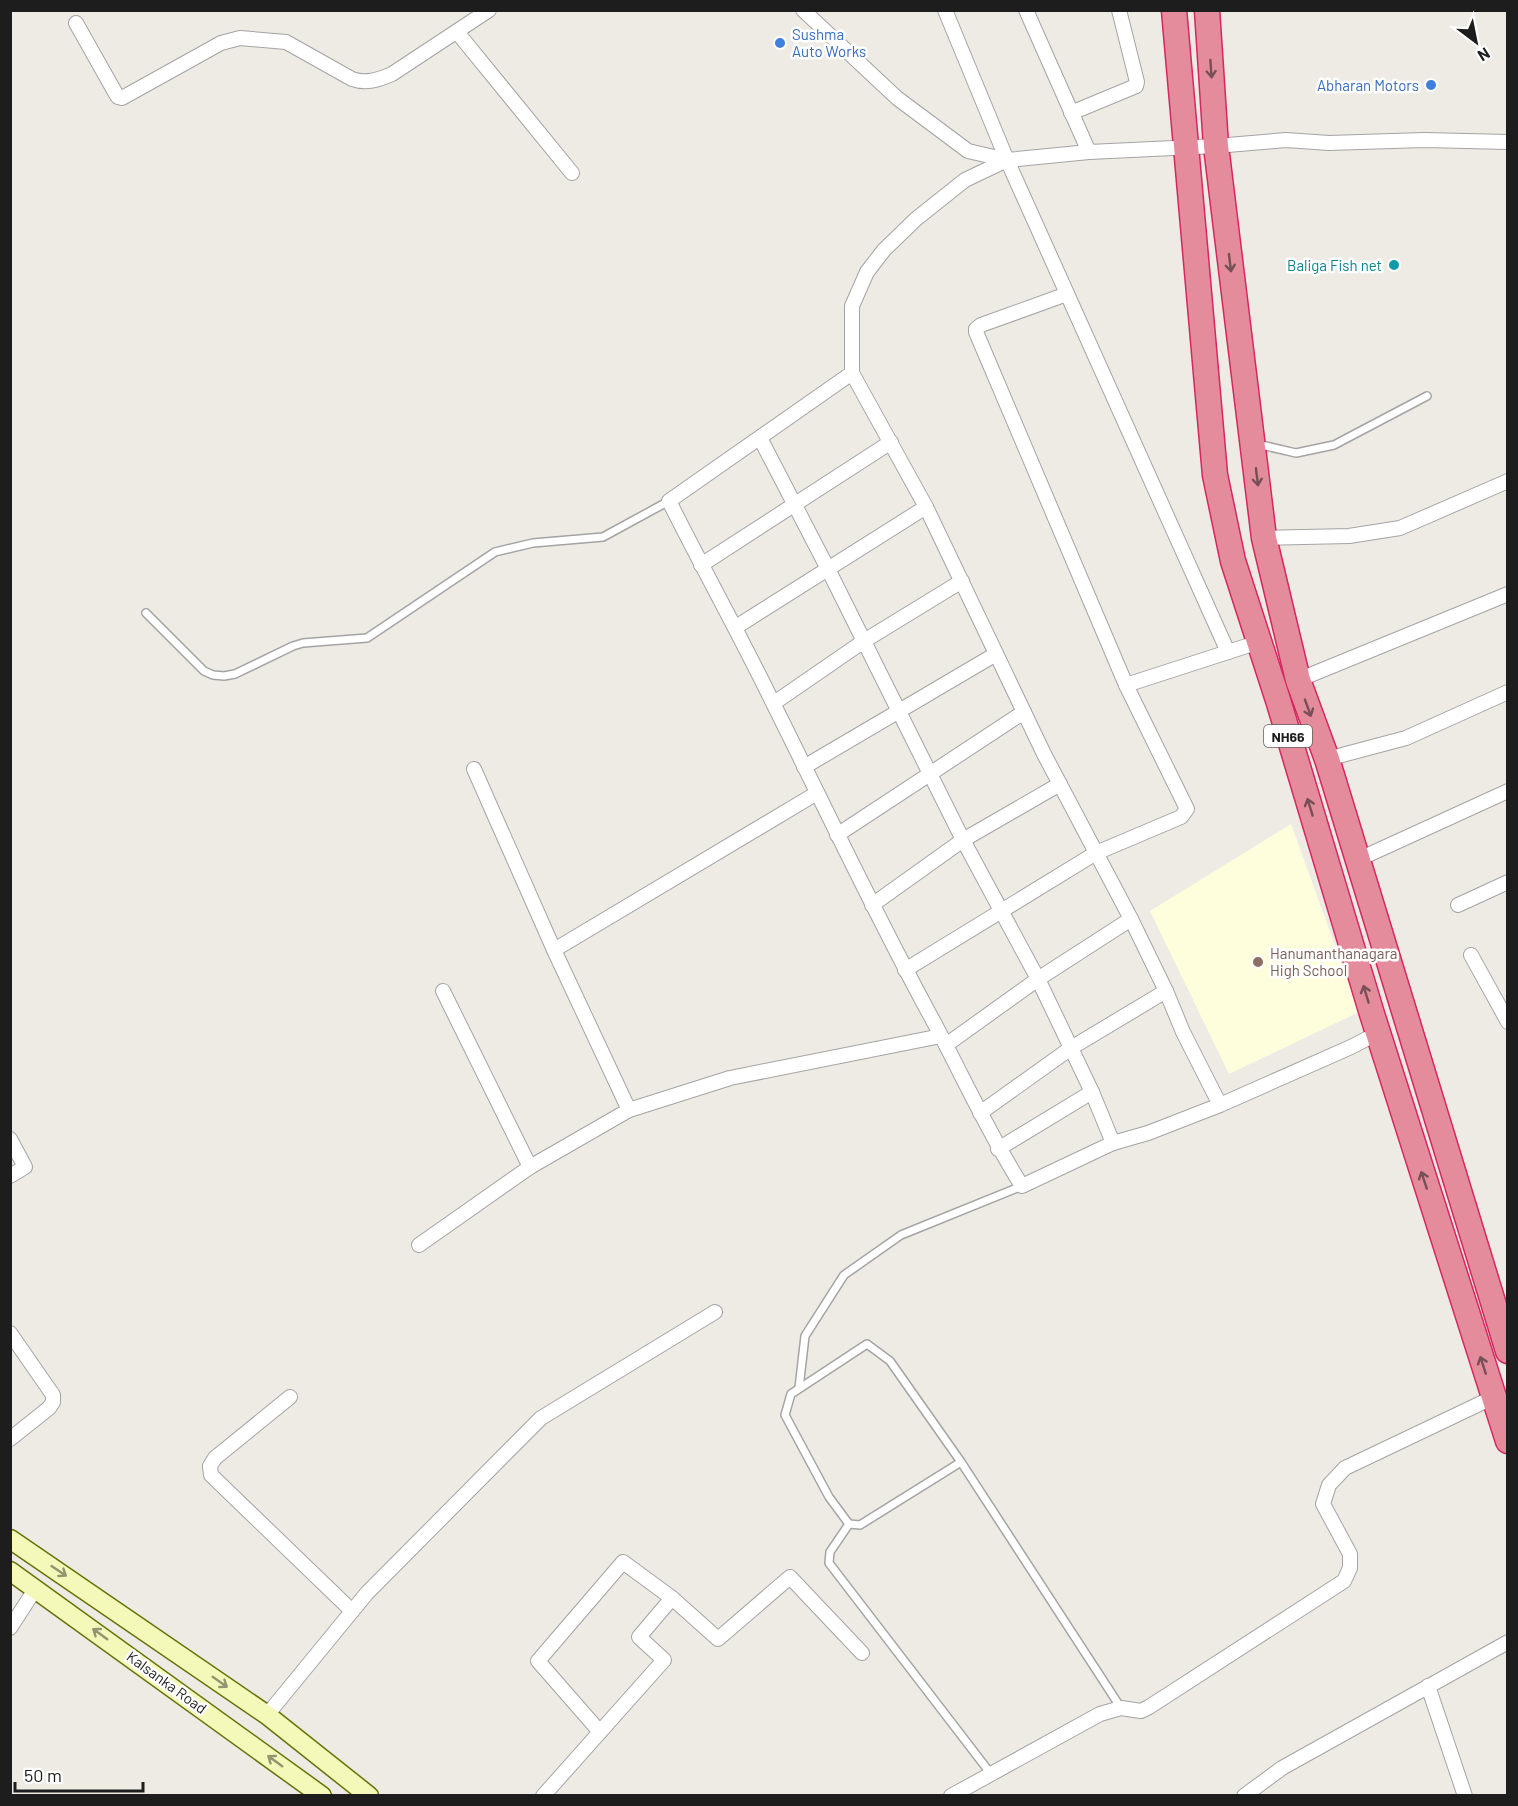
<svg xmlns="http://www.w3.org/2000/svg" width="1518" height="1806" viewBox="0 0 1518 1806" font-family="Barlow,sans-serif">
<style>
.education{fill:#fefedd}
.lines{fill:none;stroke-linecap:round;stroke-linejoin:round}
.lane-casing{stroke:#a4a4a4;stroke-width:10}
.street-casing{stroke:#a4a4a4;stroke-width:16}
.secondary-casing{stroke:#667207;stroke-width:21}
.highway-casing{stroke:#d62762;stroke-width:27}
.lane{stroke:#fff;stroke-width:7}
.street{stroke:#fff;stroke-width:14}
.secondary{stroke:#f4f8b8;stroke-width:18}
.highway{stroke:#e58c9c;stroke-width:24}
.oneway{stroke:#774f56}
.oneway2{stroke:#939572}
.shop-dot{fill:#3f7fe0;stroke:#fff;stroke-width:2}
.culture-dot{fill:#0f9aa8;stroke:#fff;stroke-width:2}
.education-dot{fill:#8d6e63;stroke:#fff;stroke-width:2}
.labels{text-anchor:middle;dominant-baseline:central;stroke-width:5;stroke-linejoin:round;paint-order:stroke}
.shield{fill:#fff;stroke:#616161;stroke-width:1.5}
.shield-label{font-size:14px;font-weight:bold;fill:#1d1d1d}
.shop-label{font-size:15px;fill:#366cbe;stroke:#fff;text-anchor:start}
.culture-label{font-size:15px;fill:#0d838f;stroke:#fff;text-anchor:end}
.education-label{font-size:15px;fill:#785e54;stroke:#fff;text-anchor:start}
.street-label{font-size:15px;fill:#1d1d1d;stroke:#fff}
</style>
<rect width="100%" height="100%" fill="#eeebe4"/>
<path class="education" d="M 1291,824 L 1359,1012 L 1229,1074 L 1150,911 Z"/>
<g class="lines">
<g class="lane-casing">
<g id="lane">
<path d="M 1257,444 L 1296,453 L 1334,445 L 1427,396"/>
<path d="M 146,613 L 204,671 L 213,675 L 224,676 L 235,674 L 293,646 L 303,643 L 367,638 L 495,552 L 533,543 L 603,537 L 669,501"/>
<path d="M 799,1388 L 805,1336 L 844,1275 L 901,1235 L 1022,1186"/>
<path d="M 961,1462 L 860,1525 L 849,1524 L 829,1497 L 785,1415 L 791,1394 L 867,1344 L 890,1361 L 961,1462 L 1121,1708"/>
<path d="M 849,1524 L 830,1552 L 829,1563 L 991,1774"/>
</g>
</g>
<g class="street-casing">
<g id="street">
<path d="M 803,10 L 897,98 L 968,151 L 1007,160 L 1089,152 L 1216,146 L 1286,140 L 1329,143 L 1424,140 L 1508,142"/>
<path d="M 945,10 L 1007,160 L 1228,652"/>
<path d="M 1026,10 L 1089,152"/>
<path d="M 76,23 L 116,94 L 118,97 L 122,98 L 221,43 L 240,38 L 286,42 L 352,79 C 366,84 378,80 392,74 L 489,10"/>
<path d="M 457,32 L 572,173"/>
<path d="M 1071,113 L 1136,86 L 1137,82 L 1119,10"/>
<path d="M 852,373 L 852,306 L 867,272 L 884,250 L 916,219 L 965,180 L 1007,160"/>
<path d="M 760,438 L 828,569 L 963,840 L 1038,979 L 1092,1092 L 1113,1143"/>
<path d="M 1264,538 L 1349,536 L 1400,528 L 1508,481"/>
<path d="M 701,565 L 891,442"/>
<path d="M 736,627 L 926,507"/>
<path d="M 1298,680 L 1508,594"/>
<path d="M 1126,685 L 1259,642"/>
<path d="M 774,703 L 864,641 L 962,581"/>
<path d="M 1327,759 L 1406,738 L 1508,692"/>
<path d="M 804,767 L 996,654"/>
<path d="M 474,769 L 554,950 L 629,1110"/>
<path d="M 837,835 L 1024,712"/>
<path d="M 1357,860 L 1508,791"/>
<path d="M 872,905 L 963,840 L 1060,784"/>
<path d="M 1458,905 L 1508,882"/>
<path d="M 554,950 L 817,793"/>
<path d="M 1471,955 L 1508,1022"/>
<path d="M 905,970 L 1096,853 L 1181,817 L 1187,809 L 1126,685 L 976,332 L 976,329 L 981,325 L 1067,294"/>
<path d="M 443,991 L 530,1167"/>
<path d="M 946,1045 L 1038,979 L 1131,919"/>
<path d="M 1220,1105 L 1183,1032 L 1166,991 L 1131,919 L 1044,754 L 926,507 L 852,373 L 669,501 C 703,569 740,635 773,703 C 825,807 874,912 930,1015 C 961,1072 987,1131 1022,1186 L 1113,1143 L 1148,1133 L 1220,1105 L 1351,1047 L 1378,1033"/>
<path d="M 980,1113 L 1071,1048 L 1166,991"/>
<path d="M 10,1139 L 25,1167 L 10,1176"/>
<path d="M 998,1149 L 1092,1092"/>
<path d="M 419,1245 L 530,1167 L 629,1110 L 730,1078 L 941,1036"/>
<path d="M 10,1333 L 53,1395 L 53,1402 L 49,1408 L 10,1439"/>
<path d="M 290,1397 L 215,1458 L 210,1466 L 211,1475 L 352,1611"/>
<path d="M 10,1628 L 36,1588"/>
<path d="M 1428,1686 L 1465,1796"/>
<path d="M 267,1715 L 367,1593 L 541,1418 L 715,1312"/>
<path d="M 600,1732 L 538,1661 L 623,1562 L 672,1598"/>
<path d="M 543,1796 L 664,1660 L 639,1637 L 672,1598 L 718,1639 L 790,1577 L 862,1653"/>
<path d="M 951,1796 L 1100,1714 L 1121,1708 L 1141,1711 L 1149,1707 L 1344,1581 L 1350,1568 L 1350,1554 L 1323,1504 L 1329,1485 L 1345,1468 L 1494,1397"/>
<path d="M 1244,1796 L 1282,1768 L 1508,1642"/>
</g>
</g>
<g class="secondary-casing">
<g id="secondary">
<path d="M 10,1539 L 267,1715 L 369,1796"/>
<path d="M 10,1571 L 322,1796"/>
</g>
</g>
<g class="highway-casing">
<g id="highway">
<path d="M 1174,10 L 1215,475 L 1233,561 L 1278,700 L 1372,1014 L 1508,1441"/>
<path d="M 1207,10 L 1216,146 L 1264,538 L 1298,680 L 1327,759 L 1508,1351"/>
</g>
</g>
<use href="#lane" class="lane"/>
<use href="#street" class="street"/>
<use href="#secondary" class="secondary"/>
<use href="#highway" class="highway"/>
</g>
<defs><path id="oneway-shaft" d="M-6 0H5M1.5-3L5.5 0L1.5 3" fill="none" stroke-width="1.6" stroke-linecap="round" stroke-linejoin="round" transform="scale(1.5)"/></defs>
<g class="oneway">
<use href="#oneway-shaft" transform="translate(1211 69) rotate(86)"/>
<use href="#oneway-shaft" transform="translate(1230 263) rotate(83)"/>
<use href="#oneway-shaft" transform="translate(1257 477) rotate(83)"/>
<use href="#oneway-shaft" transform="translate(1308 708) rotate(70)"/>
<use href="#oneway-shaft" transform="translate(1310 807) rotate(-107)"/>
<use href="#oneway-shaft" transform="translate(1366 994) rotate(-107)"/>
<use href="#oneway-shaft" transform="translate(1424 1180) rotate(-108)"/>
<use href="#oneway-shaft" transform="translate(1483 1365) rotate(-108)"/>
</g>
<g class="oneway2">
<use href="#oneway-shaft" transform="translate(59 1571) rotate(34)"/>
<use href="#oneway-shaft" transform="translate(100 1634) rotate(-144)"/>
<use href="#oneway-shaft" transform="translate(220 1682) rotate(35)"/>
<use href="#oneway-shaft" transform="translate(275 1761) rotate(-144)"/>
</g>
<g class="shop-dot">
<circle cx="780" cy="43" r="6"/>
<circle cx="1431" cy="85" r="6"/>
</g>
<circle class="culture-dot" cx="1394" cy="265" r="6"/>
<circle class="education-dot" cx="1258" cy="962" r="6"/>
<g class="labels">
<rect class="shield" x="1264" y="725" width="48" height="22" rx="4.5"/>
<g class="shield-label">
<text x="1288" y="736">NH66</text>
</g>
<g class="shop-label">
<text x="792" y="34">Sushma<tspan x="792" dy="17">Auto Works</tspan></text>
<text x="1419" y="85" text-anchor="end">Abharan Motors</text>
</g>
<g class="culture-label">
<text x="1382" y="265">Baliga Fish net</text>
</g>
<g class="education-label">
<text x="1270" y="953">Hanumanthanagara<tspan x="1270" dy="17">High School</tspan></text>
</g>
<g class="street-label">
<text transform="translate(167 1682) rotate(36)">Kalsanka Road</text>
</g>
</g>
<rect width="1518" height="1806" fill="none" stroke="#1d1d1d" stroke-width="24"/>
<g transform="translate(1476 42) rotate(148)" stroke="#ffffff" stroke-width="4.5" paint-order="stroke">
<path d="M0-4.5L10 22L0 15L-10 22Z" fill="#1d1d1d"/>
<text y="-9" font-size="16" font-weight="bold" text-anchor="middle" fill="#1d1d1d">N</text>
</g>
<path d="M15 1782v9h128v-9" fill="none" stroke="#1d1d1d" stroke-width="3"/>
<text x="24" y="1782" font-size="18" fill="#1d1d1d" stroke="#ffffff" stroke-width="4.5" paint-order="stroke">50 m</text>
</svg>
